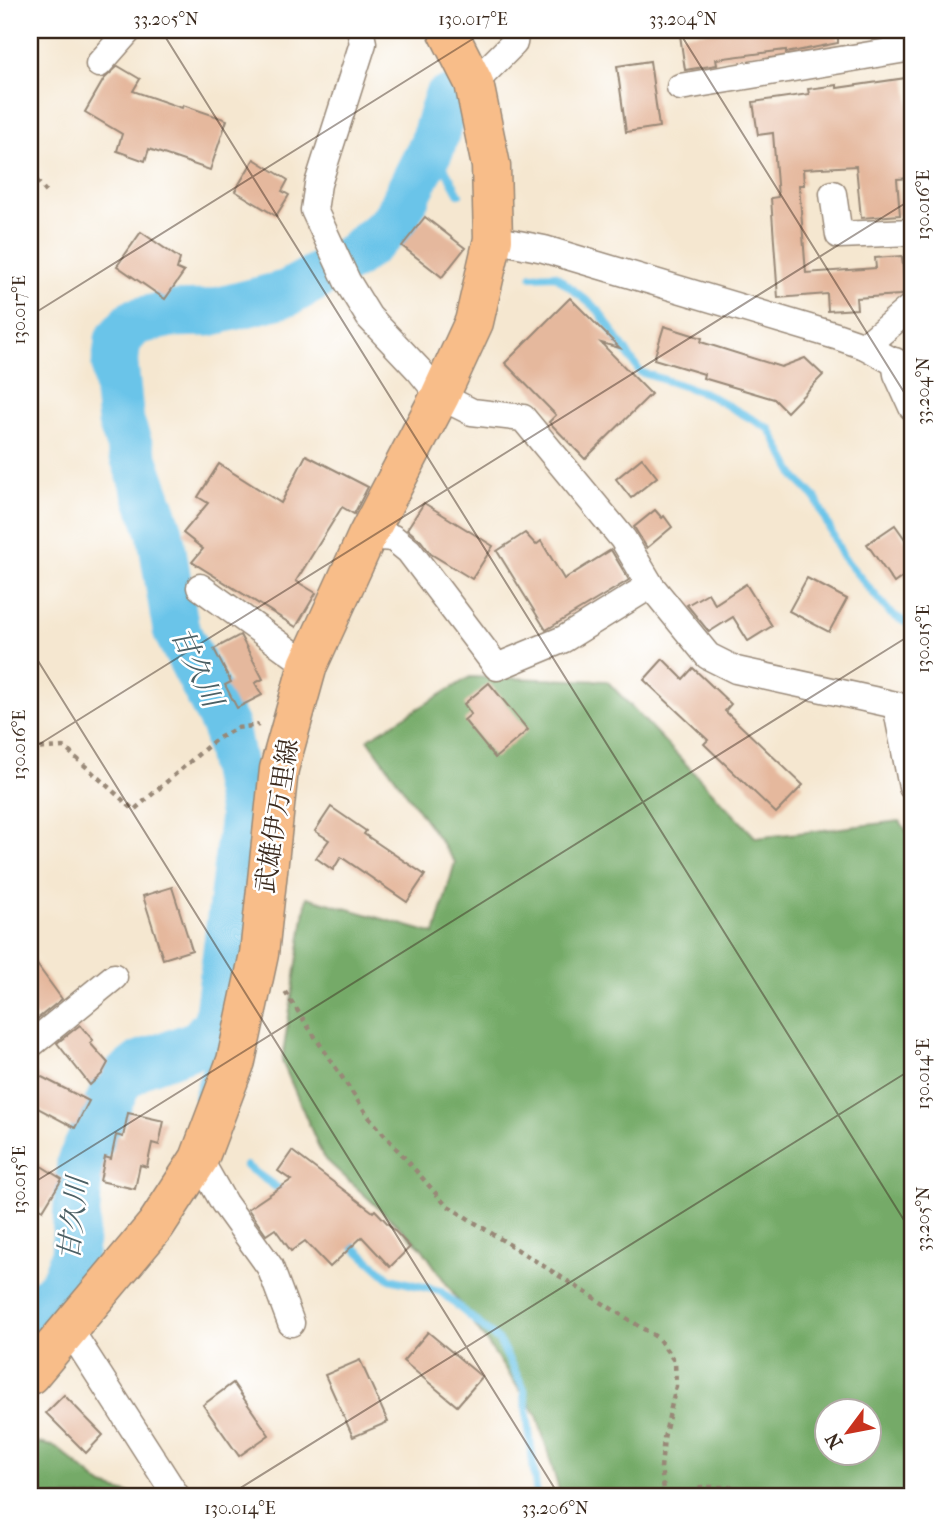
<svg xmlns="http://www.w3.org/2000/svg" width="942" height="1527" viewBox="0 0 942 1527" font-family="'IM FELL French Canon','Noto Serif JP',serif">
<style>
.forest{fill:#74aa68;stroke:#586a43;stroke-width:2;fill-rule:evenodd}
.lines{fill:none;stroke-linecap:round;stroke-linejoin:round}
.stream{stroke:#6bc4e9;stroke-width:8}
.river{stroke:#6bc4e9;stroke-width:47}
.building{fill:#e5b89d}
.minor-casing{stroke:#988877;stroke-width:29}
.primary-casing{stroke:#988877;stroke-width:41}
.path{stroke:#988877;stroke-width:4.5;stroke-dasharray:5 5;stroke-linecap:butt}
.minor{stroke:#fff;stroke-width:26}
.primary{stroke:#f8bd89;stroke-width:38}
.ticks{fill:none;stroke:#3b2a1e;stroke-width:2;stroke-opacity:0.45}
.labels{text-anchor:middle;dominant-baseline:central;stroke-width:5;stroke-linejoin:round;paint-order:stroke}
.street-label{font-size:26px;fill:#3b2a1e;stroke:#fff}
.water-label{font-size:28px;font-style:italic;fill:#4c6065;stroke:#fff}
.neatline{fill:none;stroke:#3b2a1e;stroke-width:2.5}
.ticks-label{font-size:18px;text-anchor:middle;fill:#3b2a1e}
</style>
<rect width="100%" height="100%" fill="#fff"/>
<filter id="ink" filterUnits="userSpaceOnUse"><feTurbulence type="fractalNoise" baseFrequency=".0143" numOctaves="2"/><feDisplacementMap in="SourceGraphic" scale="14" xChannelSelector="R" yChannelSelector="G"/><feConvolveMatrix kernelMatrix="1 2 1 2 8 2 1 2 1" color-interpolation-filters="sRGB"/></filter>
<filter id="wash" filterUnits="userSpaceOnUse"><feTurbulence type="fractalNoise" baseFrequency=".00686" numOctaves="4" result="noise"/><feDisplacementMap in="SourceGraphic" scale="28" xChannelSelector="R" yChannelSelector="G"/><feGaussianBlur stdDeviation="1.57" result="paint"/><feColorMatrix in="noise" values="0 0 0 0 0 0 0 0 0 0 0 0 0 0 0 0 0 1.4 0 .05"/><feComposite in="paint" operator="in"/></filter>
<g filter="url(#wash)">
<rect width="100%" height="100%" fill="#f5e7d0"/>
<g class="forest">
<path d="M 470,677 L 607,681 L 756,838 L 900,821 L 912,840 L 912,1497 L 561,1497 L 537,1415 L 421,1247 L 323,1157 L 282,1061 L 307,897 L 435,934 L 455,862 L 368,739 ZM 827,1412 L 869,1412 L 869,1454 L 827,1454 Z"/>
<path d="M 34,1442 L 56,1447 L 103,1486 L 141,1497 L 30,1497 L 30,1443 Z"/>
</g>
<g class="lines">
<g class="stream">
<path d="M 432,146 L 459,194"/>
<path d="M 532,276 L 555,275 L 598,310 L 640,372 L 705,393 L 770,429 L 796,478 L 815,497 L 843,557 L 891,614 L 912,626"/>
<path d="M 197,1097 L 213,1044 L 217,1022"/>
<path d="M 246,1166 L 286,1194"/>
<path d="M 346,1240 L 390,1279 L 440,1291 L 499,1341 L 524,1389 L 537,1497"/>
</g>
<path class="river" d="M 30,1313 L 62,1287 L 74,1254 L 80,1162 L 119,1081 L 141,1064 L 200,1043 L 217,1022 L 243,816 L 225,726 L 176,630 L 160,532 L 121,422 L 115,365 L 118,340 L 134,322 L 170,314 L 209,313 L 288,293 L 354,256 L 393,223 L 432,146 L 446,100"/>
</g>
<g id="blocks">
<g class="building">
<path d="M 723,30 L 838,30 L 838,43 L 786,53 L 786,50 L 716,59 L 717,65 L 685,70 L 680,35 Z"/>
<path d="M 650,61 L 659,127 L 626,132 L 617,66 Z"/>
<path d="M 118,66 L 140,79 L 133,91 L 182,108 L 183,105 L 227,120 L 210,170 L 149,149 L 145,161 L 117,151 L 122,134 L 85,112 L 104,79 Z"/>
<path d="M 906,78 L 912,120 L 912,178 L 897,179 L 900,215 L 861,218 L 856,166 L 803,169 L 804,185 L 799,185 L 806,273 L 876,268 L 875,258 L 902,256 L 905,292 L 900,295 L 856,298 L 857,309 L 828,311 L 827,294 L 778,298 L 771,198 L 778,197 L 773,133 L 758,135 L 753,102 L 809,94 L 808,89 L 837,85 L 837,88 Z"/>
<path d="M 254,159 L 288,180 L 282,191 L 289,195 L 276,216 L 235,191 Z"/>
<path d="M 425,217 L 465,248 L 442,277 L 402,246 Z"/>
<path d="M 141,232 L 180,259 L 177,269 L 184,272 L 165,299 L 117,266 Z"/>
<path d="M 570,298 L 620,348 L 601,343 L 651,394 L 585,459 L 549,422 L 556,415 L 505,363 Z"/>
<path d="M 664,326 L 702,338 L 701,342 L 781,367 L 805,358 L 823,375 L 787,412 L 774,399 L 703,378 L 704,374 L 654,359 Z"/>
<path d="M 306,455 L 368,487 L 354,514 L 342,507 L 296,581 L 316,593 L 296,627 L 192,562 L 203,549 L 183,533 L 208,503 L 198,497 L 219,464 L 281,503 Z"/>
<path d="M 642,458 L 657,477 L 631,498 L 616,479 Z"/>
<path d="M 424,503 L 493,546 L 472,579 L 431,554 L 421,541 L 407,529 Z"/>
<path d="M 655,510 L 662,518 L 664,516 L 672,527 L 647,548 L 634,527 Z"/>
<path d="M 895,525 L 912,549 L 912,570 L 894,583 L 867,544 Z"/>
<path d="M 525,533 L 536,545 L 541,541 L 564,579 L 611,550 L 629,580 L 546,630 L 497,551 Z"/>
<path d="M 807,578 L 847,599 L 829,632 L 789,611 Z"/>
<path d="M 746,584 L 772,626 L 748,641 L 733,617 L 709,632 L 687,605 L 708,593 L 715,604 Z"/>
<path d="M 240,635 L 263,679 L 255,683 L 262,695 L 237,708 L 225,685 L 231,682 L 214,649 Z"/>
<path d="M 663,659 L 683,679 L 693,668 L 731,704 L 725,711 L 803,785 L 776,813 L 704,744 L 708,740 L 644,680 Z"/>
<path d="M 489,683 L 528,730 L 495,758 L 464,720 L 471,714 L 464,704 Z"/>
<path d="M 331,807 L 366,831 L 364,834 L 425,875 L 407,902 L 341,857 L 333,870 L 316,858 L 329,840 L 315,831 Z"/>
<path d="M 172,887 L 192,950 L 163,959 L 143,896 Z"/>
<path d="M 30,955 L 62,999 L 37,1019 L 30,1009 Z"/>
<path d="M 80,1025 L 93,1040 L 90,1043 L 108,1063 L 102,1074 L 90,1085 L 57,1043 Z"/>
<path d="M 30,1071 L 89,1101 L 75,1128 L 30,1104 Z"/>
<path d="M 128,1113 L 164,1121 L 159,1145 L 152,1143 L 147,1167 L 140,1165 L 135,1189 L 100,1181 L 105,1157 L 111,1159 L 116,1135 L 123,1137 Z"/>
<path d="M 292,1151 L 373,1212 L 375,1210 L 410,1247 L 390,1267 L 362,1237 L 330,1267 L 305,1241 L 291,1251 L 275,1229 L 266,1235 L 248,1209 L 291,1180 L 278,1171 Z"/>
<path d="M 30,1159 L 62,1179 L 43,1210 L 30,1202 Z"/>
<path d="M 428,1332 L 482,1377 L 457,1406 L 403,1361 Z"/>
<path d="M 360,1360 L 388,1422 L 353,1437 L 325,1375 Z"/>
<path d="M 233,1383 L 269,1435 L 239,1456 L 203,1405 Z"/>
<path d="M 64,1395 L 103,1435 L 86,1453 L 46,1413 Z"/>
</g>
</g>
</g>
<g filter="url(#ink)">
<use href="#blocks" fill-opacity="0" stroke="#988877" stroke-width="2"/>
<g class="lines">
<g class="minor-casing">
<g id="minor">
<path d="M 360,30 L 363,43 L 318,184 L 314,210 L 347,281 L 369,317 L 419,370 L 440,396 L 472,412 L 523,418 L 623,539 L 651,586 L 708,656 L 736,670 L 896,705 L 912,787"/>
<path d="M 99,64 L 129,30"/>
<path d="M 474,83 L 514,43 L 516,30"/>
<path d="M 680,87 L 912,48"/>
<path d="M 833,194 L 839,235 L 912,232"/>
<path d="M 493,239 L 544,249 L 836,336 L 865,346 L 912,372"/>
<path d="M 865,346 L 912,306"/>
<path d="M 895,361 L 897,374 L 912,407"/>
<path d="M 367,536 L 393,538 L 409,551 L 497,667 L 564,639 L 643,590"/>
<path d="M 200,587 L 308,665"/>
<path d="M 30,1045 L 114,977"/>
<path d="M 199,1159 L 224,1203 L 270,1267 L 291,1323"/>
<path d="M 70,1330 L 177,1497"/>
</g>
</g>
<g class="primary-casing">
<path id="primary" d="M 30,1375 L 156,1225 L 199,1159 L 236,1061 L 259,954 L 279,769 L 308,665 L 367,536 L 440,396 L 474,322 L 493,239 L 491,166 L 474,83 L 447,30"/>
</g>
<g class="path">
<path d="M 30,173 L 49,195"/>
<path d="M 30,749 L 64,747 L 134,810 L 215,740 L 237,728 L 259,725"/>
<path d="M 285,992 L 368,1116 L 445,1204 L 658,1338 L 675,1362 L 676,1386 L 664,1438 L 661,1468 L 665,1497"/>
<path d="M 693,1497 L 701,1487 L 735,1487 L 751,1497"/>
</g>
<use href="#minor" class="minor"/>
<use href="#primary" class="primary"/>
</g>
</g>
<path class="ticks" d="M 161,30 L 912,1233M 678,30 L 912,405M 30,316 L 487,30M 30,648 L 560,1497M 30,750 L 912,199M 30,1185 L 912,634M 30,1476 L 43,1497M 226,1497 L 912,1069"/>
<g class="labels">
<g class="street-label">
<text transform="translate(277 816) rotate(-81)">武雄伊万里線</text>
</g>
<g class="water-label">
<text transform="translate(197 667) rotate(65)">甘久川</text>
<text transform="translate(73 1219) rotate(-84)">甘久川</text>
</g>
</g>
<rect width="942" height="1527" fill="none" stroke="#fff" stroke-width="77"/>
<g transform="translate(848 1432) rotate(238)"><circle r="33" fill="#ffffff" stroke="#b1aaa5" stroke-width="2"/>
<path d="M0-5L12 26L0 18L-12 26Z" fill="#c8321e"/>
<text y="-10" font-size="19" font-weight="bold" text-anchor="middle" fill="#3b2a1e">N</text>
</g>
<rect x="38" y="38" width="866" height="1450" class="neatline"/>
<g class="ticks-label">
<text x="166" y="25">33.205°N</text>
<text x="473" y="25">130.017°E</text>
<text x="683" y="25">33.204°N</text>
<text transform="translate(923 205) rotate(-90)" y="6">130.016°E</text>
<text transform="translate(19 310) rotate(-90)" y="6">130.017°E</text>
<text transform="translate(923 391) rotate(-90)" y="6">33.204°N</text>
<text transform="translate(923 639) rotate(-90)" y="6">130.015°E</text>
<text transform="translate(19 745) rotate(-90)" y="6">130.016°E</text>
<text transform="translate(923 1074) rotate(-90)" y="6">130.014°E</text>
<text transform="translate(19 1180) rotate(-90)" y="6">130.015°E</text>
<text transform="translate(923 1219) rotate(-90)" y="6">33.205°N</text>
<text x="240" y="1514">130.014°E</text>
<text x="555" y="1514">33.206°N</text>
</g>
</svg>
